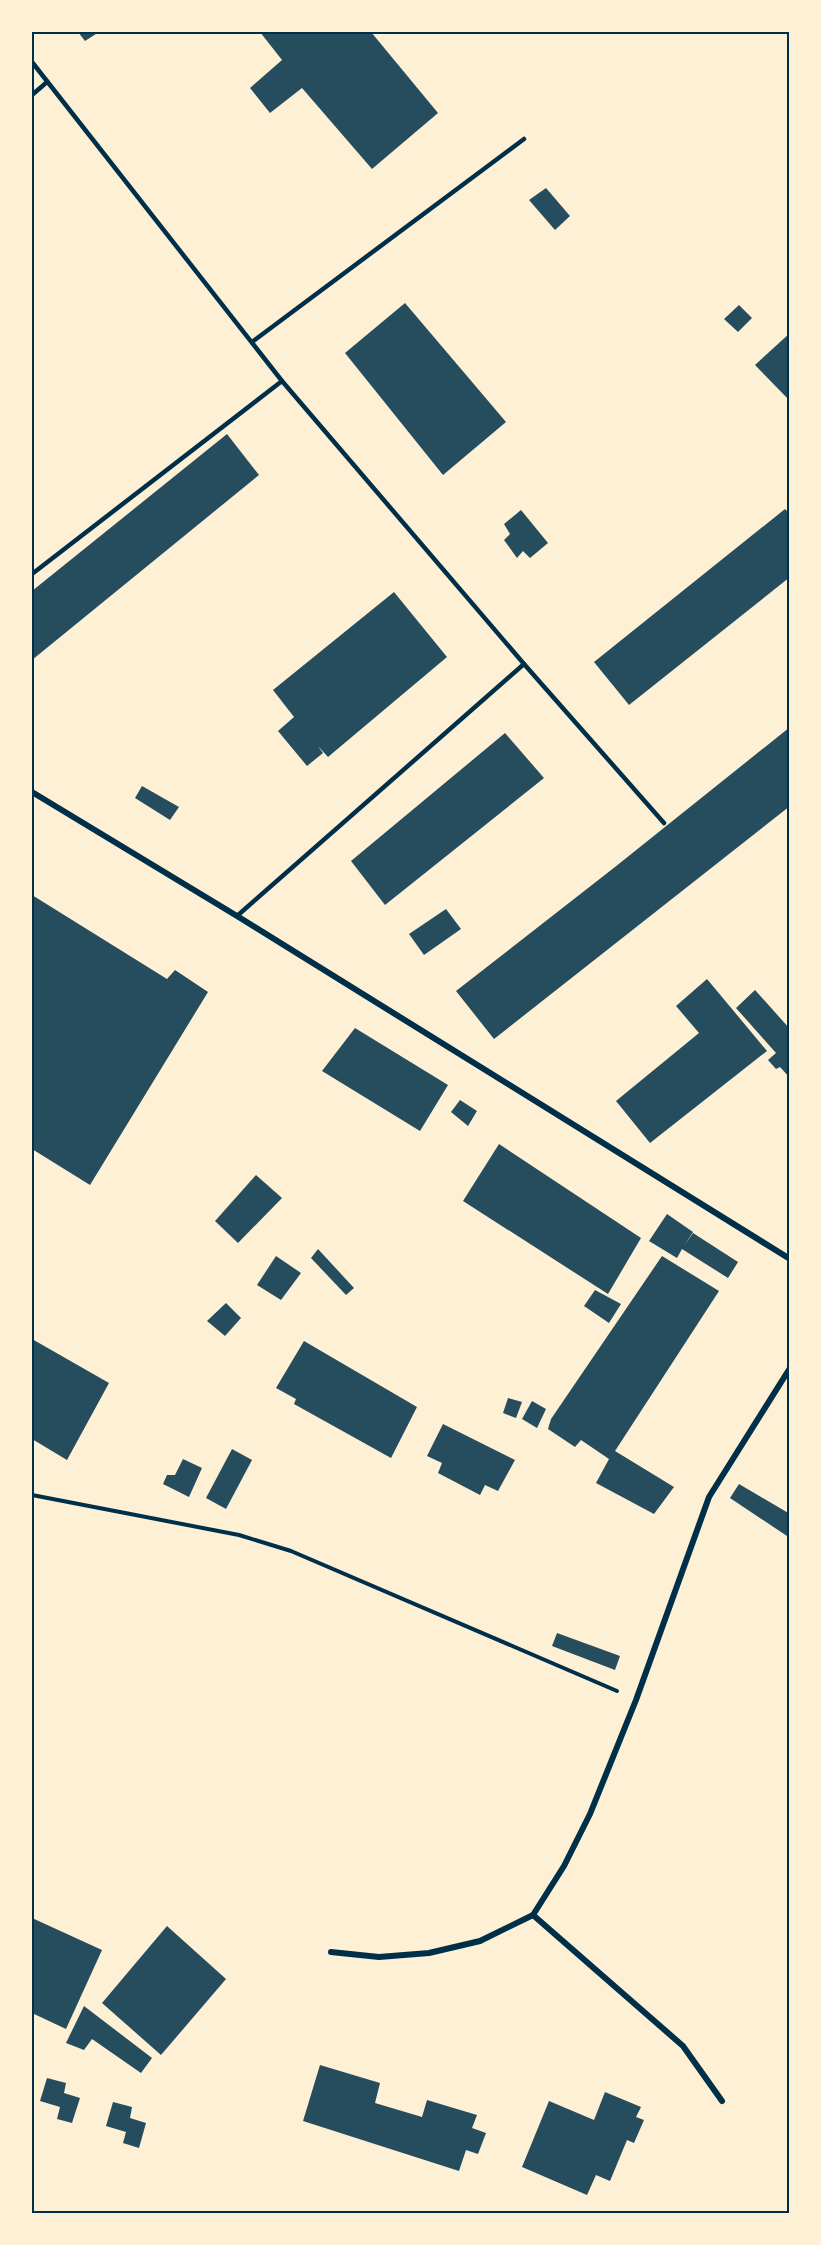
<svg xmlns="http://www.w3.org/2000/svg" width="821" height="2245" viewBox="0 0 821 2245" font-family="Karla,sans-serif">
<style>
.building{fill:#264d5e}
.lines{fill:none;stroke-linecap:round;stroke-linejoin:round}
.path{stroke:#003049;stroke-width:4}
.service{stroke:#003049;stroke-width:4.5}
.minor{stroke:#003049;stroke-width:6}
.neatline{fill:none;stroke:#003049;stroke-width:2}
</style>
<rect width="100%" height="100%" fill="#fdf0d5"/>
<g class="building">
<path d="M 78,32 L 99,32 L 85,41 Z"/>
<path d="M 260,32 L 371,32 L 438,113 L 372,169 L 302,88 L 270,113 L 250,88 L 282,60 Z"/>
<path d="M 546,188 L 570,216 L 555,230 L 529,200 Z"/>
<path d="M 405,303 L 506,422 L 443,475 L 345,353 Z"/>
<path d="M 739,305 L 752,318 L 738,332 L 724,319 Z"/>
<path d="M 790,333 L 790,401 L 755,365 Z"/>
<path d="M 227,434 L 259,475 L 32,660 L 32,591 Z"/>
<path d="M 785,509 L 790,514 L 790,577 L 629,705 L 594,662 Z"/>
<path d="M 521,510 L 548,543 L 530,558 L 523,551 L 517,558 L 504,540 L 510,534 L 504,524 Z"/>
<path d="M 394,592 L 447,657 L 328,757 L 318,746 L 323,753 L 307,766 L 278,731 L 294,717 L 273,690 Z"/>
<path d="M 790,727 L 790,806 L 494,1039 L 456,991 L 615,867 Z"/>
<path d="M 505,733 L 544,778 L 385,905 L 351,861 Z"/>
<path d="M 142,786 L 179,807 L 170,820 L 135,798 Z"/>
<path d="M 32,895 L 167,979 L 175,970 L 208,992 L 90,1185 L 32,1149 Z"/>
<path d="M 446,909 L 461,929 L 424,955 L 409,934 Z"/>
<path d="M 707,979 L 767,1051 L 650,1143 L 616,1101 L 699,1033 L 676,1006 Z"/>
<path d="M 755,990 L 790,1029 L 790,1078 L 780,1067 L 776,1069 L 768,1060 L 776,1053 L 736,1008 Z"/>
<path d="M 355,1028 L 448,1085 L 420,1131 L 322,1071 Z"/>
<path d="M 460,1100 L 477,1111 L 468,1126 L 451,1112 Z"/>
<path d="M 499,1144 L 641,1238 L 608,1294 L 463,1201 Z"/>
<path d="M 256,1175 L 282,1198 L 238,1243 L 215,1221 Z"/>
<path d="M 667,1214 L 693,1232 L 684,1246 L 693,1233 L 738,1262 L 728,1278 L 682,1249 L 677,1258 L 649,1241 Z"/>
<path d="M 318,1249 L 354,1288 L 346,1295 L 311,1258 Z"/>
<path d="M 276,1256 L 301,1273 L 281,1300 L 257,1285 Z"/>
<path d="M 662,1256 L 719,1291 L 615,1451 L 674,1487 L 654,1514 L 596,1483 L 609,1459 L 581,1440 L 575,1447 L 548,1429 L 551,1419 Z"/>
<path d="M 595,1290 L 621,1304 L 609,1323 L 584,1306 Z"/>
<path d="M 226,1303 L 241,1318 L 225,1336 L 207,1321 Z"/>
<path d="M 32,1339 L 109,1383 L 67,1460 L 32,1439 Z"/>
<path d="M 304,1341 L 417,1407 L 391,1458 L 294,1404 L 296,1399 L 276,1388 Z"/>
<path d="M 508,1398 L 522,1402 L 516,1418 L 503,1413 Z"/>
<path d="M 532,1401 L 546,1409 L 537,1428 L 522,1419 Z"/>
<path d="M 443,1424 L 515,1460 L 498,1491 L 485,1485 L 480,1495 L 438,1473 L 442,1463 L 427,1456 Z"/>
<path d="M 232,1449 L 252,1460 L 226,1509 L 206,1498 Z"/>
<path d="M 183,1459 L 202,1468 L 189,1497 L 163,1484 L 167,1475 L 175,1475 Z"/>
<path d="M 739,1484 L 790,1514 L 790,1538 L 730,1498 Z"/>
<path d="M 557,1633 L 620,1656 L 615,1670 L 552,1646 Z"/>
<path d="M 32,1918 L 102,1950 L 66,2029 L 32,2013 Z"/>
<path d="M 167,1926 L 226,1979 L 161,2055 L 102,2003 Z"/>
<path d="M 84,2006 L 152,2058 L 141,2073 L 92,2039 L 84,2050 L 66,2043 Z"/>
<path d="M 320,2065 L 380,2083 L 375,2103 L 422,2117 L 427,2100 L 477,2115 L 472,2128 L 486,2133 L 478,2154 L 466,2150 L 459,2171 L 303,2121 Z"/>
<path d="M 47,2078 L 66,2083 L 64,2093 L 80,2098 L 72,2123 L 57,2119 L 60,2107 L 40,2101 Z"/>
<path d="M 605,2092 L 641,2107 L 636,2117 L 644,2120 L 634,2143 L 627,2140 L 610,2181 L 596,2175 L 587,2195 L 522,2167 L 549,2101 L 594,2120 Z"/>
<path d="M 113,2102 L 132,2107 L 130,2118 L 146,2123 L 139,2148 L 123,2143 L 126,2132 L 106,2126 Z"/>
</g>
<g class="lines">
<path class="path" d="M 32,1495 L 239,1535 L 291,1551 L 617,1691"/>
<g class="service">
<path d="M 32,62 L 282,381 L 524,664 L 664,823"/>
<path d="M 32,95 L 47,82"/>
<path d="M 252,342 L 524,139"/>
<path d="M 32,574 L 282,381"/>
<path d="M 237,916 L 524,664"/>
</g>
<g class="minor">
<path d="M 32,792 L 237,916 L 790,1259"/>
<path d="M 533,1915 L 683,2046 L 722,2101"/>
<path d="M 331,1952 L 379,1957 L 429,1953 L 480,1941 L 533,1915 L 564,1866 L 590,1814 L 636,1700 L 709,1497 L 790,1368"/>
</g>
</g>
<rect width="821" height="2245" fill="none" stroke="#fdf0d5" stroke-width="66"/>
<rect x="33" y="33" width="755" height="2179" class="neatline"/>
</svg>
